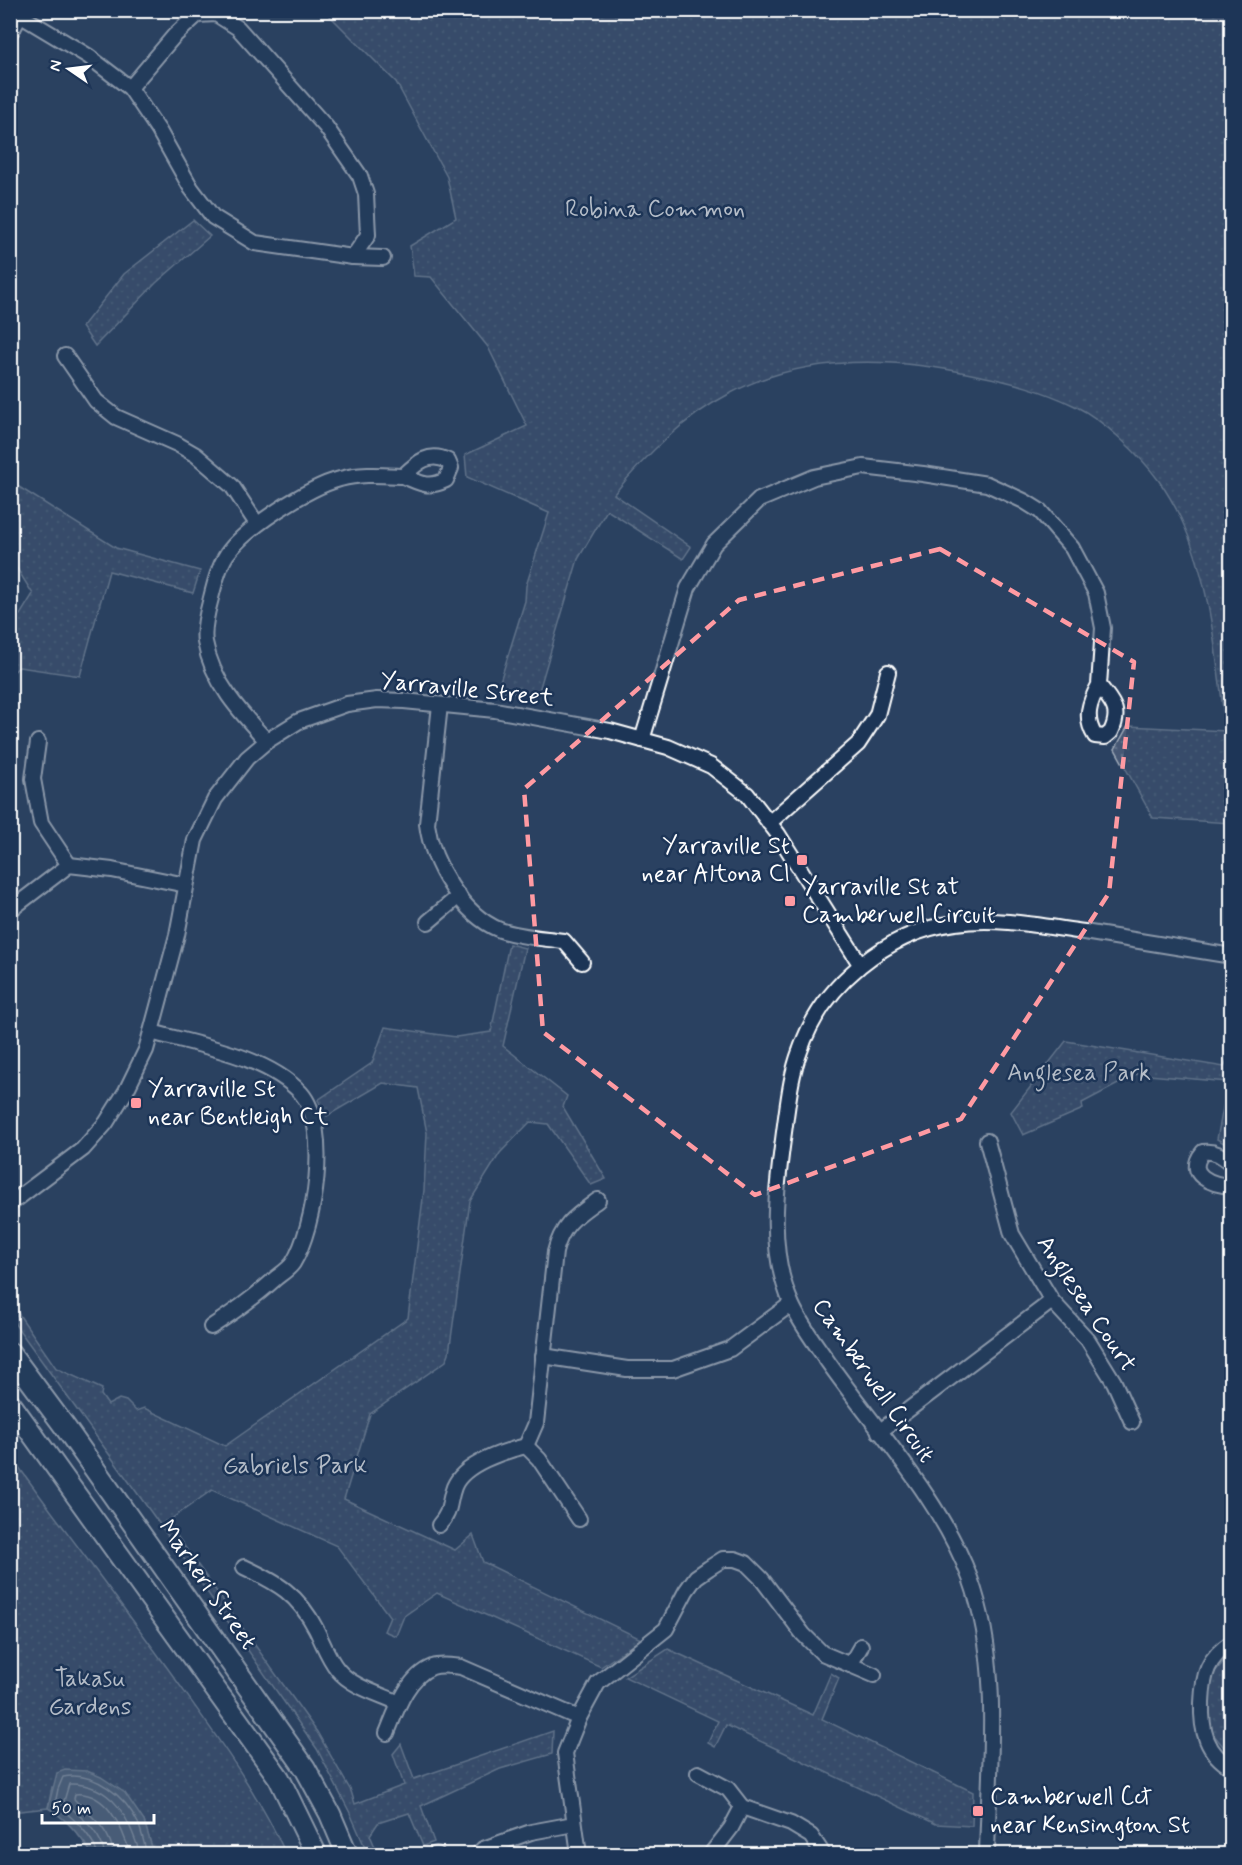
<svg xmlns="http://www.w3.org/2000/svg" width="1242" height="1865" viewBox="0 0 1242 1865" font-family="Mynerve,sans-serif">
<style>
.park{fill:url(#park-dots);stroke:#a2acba;stroke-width:1.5}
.water{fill:#6d7d92;stroke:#a7b1be;stroke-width:1.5}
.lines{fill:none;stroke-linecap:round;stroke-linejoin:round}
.shore{stroke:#c5cbd3;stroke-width:1.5}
.street-casing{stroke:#fff;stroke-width:18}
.secondary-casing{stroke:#fff;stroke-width:24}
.street{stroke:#1d3557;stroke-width:14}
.secondary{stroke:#1d3557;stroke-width:20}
.marked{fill:none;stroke:#ff9aa2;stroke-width:4.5;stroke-dasharray:12 8;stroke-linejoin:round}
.poi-dot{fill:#ff9aa2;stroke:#1d3557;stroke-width:2}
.labels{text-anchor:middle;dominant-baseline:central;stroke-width:5;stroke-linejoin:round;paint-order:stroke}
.park-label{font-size:24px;fill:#b5bdc8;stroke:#1d3557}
.street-label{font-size:24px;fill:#fff;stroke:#1d3557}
.poi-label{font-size:24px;fill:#fff;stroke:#1d3557;text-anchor:start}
</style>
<defs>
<pattern id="park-dots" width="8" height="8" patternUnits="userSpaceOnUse" patternTransform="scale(1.5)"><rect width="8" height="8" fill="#465975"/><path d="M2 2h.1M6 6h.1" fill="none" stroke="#62728a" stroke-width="1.8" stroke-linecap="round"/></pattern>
</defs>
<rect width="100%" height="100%" fill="#2a4161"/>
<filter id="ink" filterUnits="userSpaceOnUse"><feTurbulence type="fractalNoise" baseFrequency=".0167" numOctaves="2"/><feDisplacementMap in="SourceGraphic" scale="12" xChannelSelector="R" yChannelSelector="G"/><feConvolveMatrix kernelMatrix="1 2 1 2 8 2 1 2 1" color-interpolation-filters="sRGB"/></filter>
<g filter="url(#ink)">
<g class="park">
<path d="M 325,11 L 1231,11 L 1231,823 L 1153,818 L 1115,749 L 1128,726 L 1226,731 C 1214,646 1210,552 1159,481 C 1140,455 1104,420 1075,406 C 1042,390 1012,382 976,375 C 894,357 805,353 729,394 C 683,418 647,454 614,494 L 691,547 L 683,559 L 607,510 L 578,559 L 538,694 L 497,691 L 525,601 L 526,586 L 549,513 L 467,477 L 465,455 L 527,426 L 488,347 L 431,277 L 414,276 L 410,246 L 456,218 L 447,177 L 396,82 Z"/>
<path d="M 193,220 L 210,236 L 156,283 L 95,346 L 82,327 L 124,274 Z"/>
<path d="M 11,482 L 116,548 L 200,571 L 193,593 L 109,571 L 80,676 L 19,667 L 11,674 L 11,613 L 20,615 L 33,594 L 11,559 Z"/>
<path d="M 509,944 L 525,948 L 503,1046 L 567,1096 L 563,1107 L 606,1179 L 591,1185 L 548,1124 L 530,1122 L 500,1153 L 470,1201 L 449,1353 L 446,1361 L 370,1414 L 344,1499 L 455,1550 L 473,1535 L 483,1562 L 641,1639 L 601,1667 L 437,1593 L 404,1616 L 396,1636 L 384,1631 L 390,1617 L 337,1546 L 212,1490 L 167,1522 L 317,1732 L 351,1791 L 355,1804 L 404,1785 L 393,1754 L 401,1744 L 414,1779 L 553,1731 L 552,1754 L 500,1769 L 421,1806 L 434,1842 L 423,1846 L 409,1813 L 378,1823 L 370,1835 L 378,1854 L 368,1854 L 350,1813 L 317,1749 L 161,1526 L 12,1320 L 18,1313 L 56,1368 L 102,1389 L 101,1395 L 108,1405 L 119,1399 L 126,1401 L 136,1411 L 144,1408 L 225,1446 L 408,1318 L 424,1190 L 427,1133 L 418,1088 L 383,1083 L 327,1116 L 318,1100 L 372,1063 L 385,1027 L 456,1037 L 491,1032 Z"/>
<path d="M 1066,1041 L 1224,1067 L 1231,1049 L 1231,1147 L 1217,1139 L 1228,1082 L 1137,1074 L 1082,1103 L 1083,1109 L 1023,1135 L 1011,1112 Z"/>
<path d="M 10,1455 C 65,1531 122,1604 176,1680 C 217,1737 257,1791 286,1854 L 154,1854 L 144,1821 L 52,1787 L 48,1808 L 11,1812 Z"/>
<path d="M 668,1649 L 813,1715 L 831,1673 L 839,1678 L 822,1719 L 973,1792 L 972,1826 L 936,1824 L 726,1725 L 715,1747 L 708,1743 L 718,1721 L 625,1677 Z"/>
<path d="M 1231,1653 L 1231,1756 L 1213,1734 L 1207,1732 L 1209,1672 L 1214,1673 Z"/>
</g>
<path class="water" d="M 65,1770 L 87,1771 L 101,1777 L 125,1793 L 144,1821 L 154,1854 L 92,1854 C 81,1837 66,1818 48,1808 L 57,1773 Z"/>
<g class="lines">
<g class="shore">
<path d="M 97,1854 C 94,1836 70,1815 55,1804 L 58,1789 L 63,1777 C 95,1771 125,1796 138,1823 C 142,1832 144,1844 147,1854"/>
<path d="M 104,1854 C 103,1833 78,1815 64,1801 L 69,1784 C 113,1783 129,1818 140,1854"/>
<path d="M 113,1854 C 112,1831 89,1814 74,1799 L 75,1794 C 107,1791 123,1829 130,1854"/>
</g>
<g class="street-casing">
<g id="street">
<path d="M 18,14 L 88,56 L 130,88 L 159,131 L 191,188 L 213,217 L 255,243 L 353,257 L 383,258"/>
<path d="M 130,88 L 174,36 L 197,15 L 216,14 L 238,28 L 326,127 L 360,176 L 366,194 L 368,235 L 353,257"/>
<path d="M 65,356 L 96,401 L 116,417 L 177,444 L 196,455 L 232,486 L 257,524"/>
<path d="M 440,705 L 427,824 C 432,863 462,915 500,930 C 520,937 543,938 564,941 L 582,962"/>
<path d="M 642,740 L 688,588 L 714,544 L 759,500 L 814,477 L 863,467 L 923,474 L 987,484 L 1024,501 L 1040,511 L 1072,548 L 1096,593 L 1103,628 L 1099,685 C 1111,702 1122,709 1111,732 L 1105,737 L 1095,736 C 1084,718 1089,703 1099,685"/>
<path d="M 267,741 C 240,712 212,682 205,642 C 203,630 207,613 210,602 C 214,586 218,568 227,554 C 245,528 309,487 340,479 C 360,473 382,475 403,476 C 417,463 429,451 448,461 L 451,468 L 446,480 C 427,489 421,483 403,476"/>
<path d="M 38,742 L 33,779 L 41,823 L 69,865"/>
<path d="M 769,823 L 858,744 L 877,715 L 888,672"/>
<path d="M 10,910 L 69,865 L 112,870 L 186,885"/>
<path d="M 428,922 L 459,896"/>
<path d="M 151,1032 C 198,1045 267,1056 301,1093 C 331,1127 315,1227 293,1263 C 289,1269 281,1274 276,1278 C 255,1297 234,1312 211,1327"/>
<path d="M 987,1141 L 1012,1234 L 1052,1301 L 1088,1340 L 1114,1382 L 1132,1422"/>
<path d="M 1232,1164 C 1222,1156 1215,1150 1203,1152 C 1184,1175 1212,1185 1232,1186"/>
<path d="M 10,1204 L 83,1149 L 106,1123 L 126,1091 L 146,1050 L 151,1032 L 177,935 L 195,840 L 215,799 L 247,758 L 267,741 L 299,721 L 347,704 L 377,700 L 404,701 L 495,710 L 610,731 L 668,747 L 711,766 L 747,794 L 778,834 L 860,964"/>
<path d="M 543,1356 L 627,1369 L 673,1369 L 730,1349 L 791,1304"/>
<path d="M 879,1432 L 1052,1301"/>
<path d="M 526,1446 L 536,1423 L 555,1252 C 562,1224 576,1216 598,1200"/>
<path d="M 526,1446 L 539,1459 L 579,1519"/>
<path d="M 439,1525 C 452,1511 448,1503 454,1487 C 463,1464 504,1451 526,1446"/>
<path d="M 244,1567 C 278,1583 298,1594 316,1629 C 323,1643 328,1658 338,1670 C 352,1687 380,1694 399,1703"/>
<path d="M 1232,1642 C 1207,1658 1203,1675 1202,1703 C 1201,1730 1206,1753 1232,1768"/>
<path d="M 850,1665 L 861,1646"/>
<path d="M 387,1733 C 396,1711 407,1677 432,1667 C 441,1664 452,1666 461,1667 L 579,1718"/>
<path d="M 698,1773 L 728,1789 L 742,1807 L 791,1824 L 811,1836 L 823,1854"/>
<path d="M 436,1854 L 437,1854"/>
<path d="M 478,1854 L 483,1849 L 531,1832 L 574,1824"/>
<path d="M 579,1854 L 565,1753 L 579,1718 L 598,1683 L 666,1629 L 686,1591 L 696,1577 L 709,1568 L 723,1559 L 735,1559 L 746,1563 L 761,1578 L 803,1634 L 822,1653 L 874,1675"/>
<path d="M 711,1854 L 731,1828 L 742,1807"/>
<path d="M 987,1854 C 989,1763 1002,1666 970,1578 C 941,1500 876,1430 828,1362 C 816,1344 801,1325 792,1305 C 765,1245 778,1180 786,1117 C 789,1095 792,1072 800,1051 C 822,985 887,932 955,923 C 998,917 1041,926 1084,932 C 1133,940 1182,948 1232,956"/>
</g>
</g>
<g class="secondary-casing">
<g id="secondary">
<path d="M 10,28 L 20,10"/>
<path d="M 10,1353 L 65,1427 L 305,1768 L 330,1814 L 347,1854"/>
<path d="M 10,1403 L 279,1778 L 316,1854"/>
</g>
</g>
<use href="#street" class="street"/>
<use href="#secondary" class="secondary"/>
</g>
</g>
<path d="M0 0H1242V1865H0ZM 940,549 L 1134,662 L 1109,893 L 961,1119 L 755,1195 L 543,1032 L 524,789 L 739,600 Z" fill="#2a4161" fill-opacity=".55" fill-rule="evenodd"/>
<path class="marked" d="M 940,549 L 1134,662 L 1109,893 L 961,1119 L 755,1195 L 543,1032 L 524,789 L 739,600 Z"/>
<g class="poi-dot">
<rect x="796" y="854" width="12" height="12" rx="3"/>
<rect x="784" y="895" width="12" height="12" rx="3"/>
<rect x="130" y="1097" width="12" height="12" rx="3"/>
<rect x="972" y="1805" width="12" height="12" rx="3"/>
</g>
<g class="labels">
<g class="park-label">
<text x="655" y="209">Robina Common</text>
<text x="1079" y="1073">Anglesea Park</text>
<text x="295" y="1466">Gabriels Park</text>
<text x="90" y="1679">Takasu<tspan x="90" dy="28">Gardens</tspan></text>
</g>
<g class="street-label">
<text transform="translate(467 690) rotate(6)">Yarraville Street</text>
<text transform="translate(1086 1304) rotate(56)">Anglesea Court</text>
<text transform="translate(873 1381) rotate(55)">Camberwell Circuit</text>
<text transform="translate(207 1585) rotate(55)">Markeri Street</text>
</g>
<g class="poi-label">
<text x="790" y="846" text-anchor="end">Yarraville St<tspan x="790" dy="28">near Altona Cl</tspan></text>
<text x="802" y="887">Yarraville St at<tspan x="802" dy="28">Camberwell Circuit</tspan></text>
<text x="148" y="1089">Yarraville St<tspan x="148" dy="28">near Bentleigh Ct</tspan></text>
<text x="990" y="1797">Camberwell Cct<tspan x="990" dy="28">near Kensington St</tspan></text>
</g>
</g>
<rect width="1242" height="1865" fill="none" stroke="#1d3557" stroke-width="36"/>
<rect x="18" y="18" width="1206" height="1829" fill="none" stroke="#fff" stroke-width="2" filter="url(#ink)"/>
<g transform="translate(69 69) rotate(284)" stroke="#1d3557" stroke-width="4.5" paint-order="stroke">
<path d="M0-4.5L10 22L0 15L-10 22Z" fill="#ffffff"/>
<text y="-9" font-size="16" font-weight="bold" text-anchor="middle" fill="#ffffff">N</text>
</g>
<path d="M42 1814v9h112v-9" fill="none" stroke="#ffffff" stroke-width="3"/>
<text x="51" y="1814" font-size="18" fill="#ffffff" stroke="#1d3557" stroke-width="4.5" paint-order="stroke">50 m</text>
</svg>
